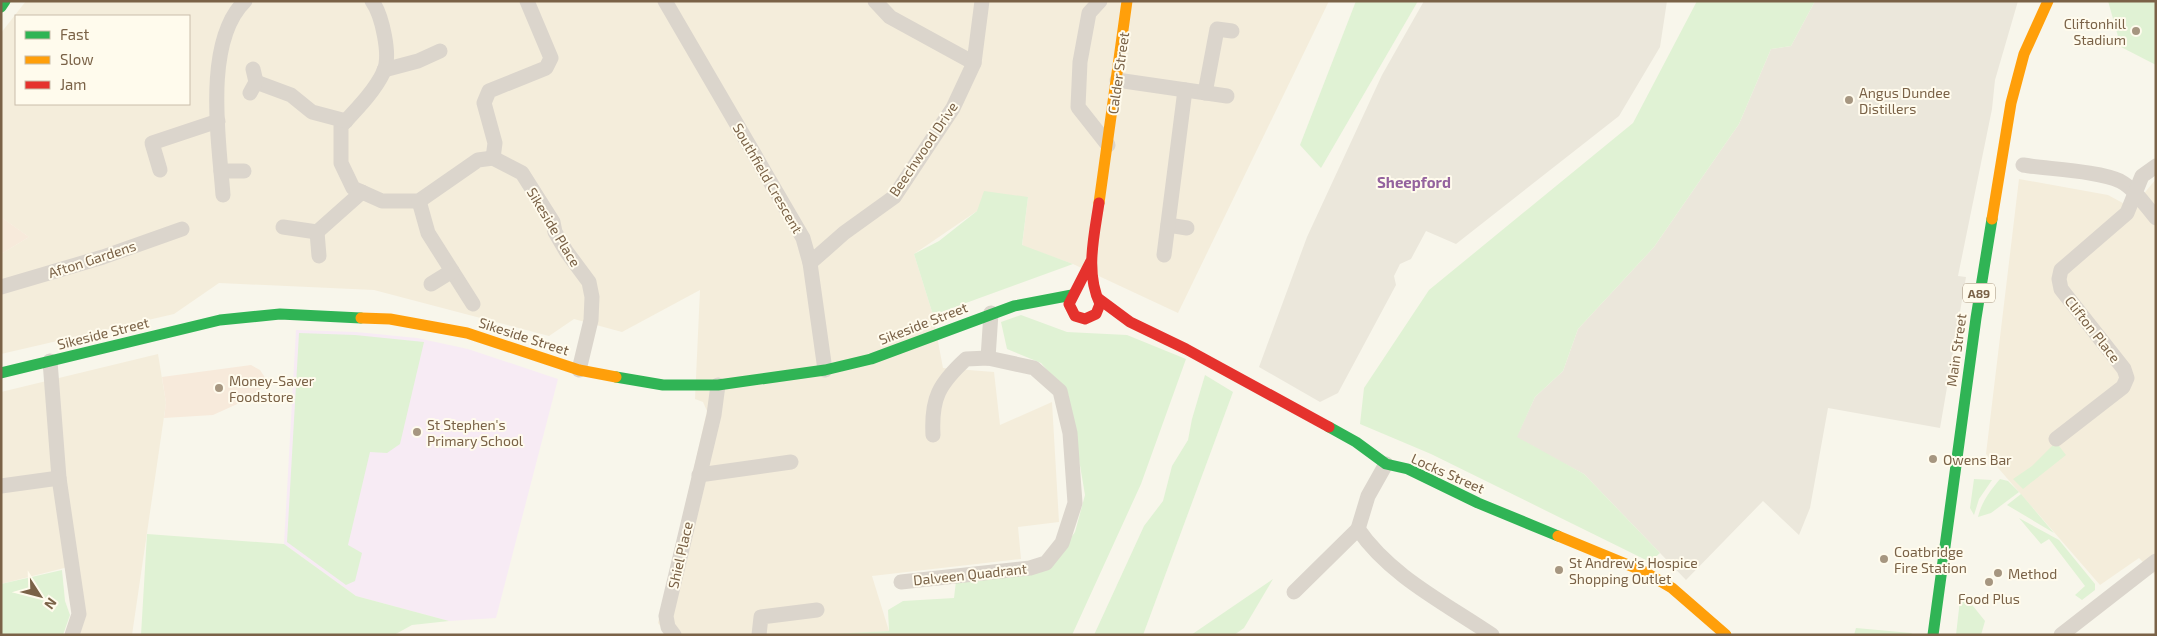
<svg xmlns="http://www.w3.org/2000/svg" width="2157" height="636" viewBox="0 0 2157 636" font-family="'Exo 2',sans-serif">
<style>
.residential{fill:#f4eddb;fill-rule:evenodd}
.commercial{fill:#f7eadb}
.industrial{fill:#ebe7db}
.education{fill:#f7ebf4}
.green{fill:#e0f2d4}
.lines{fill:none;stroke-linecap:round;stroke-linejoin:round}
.street{stroke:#dbd5cc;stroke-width:15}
.fast{stroke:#30b455;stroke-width:11}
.slow{stroke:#ff9f0a;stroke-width:11}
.jam{stroke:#e5322d;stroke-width:11}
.poi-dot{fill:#a69680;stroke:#fffbed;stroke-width:2}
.labels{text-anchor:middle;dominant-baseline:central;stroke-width:4;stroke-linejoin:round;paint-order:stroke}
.shield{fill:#fffbed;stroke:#a29079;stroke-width:1}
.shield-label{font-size:12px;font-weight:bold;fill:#7a6247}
.poi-label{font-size:14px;fill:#7a6247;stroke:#fffbed;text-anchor:start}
.street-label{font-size:14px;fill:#7a6247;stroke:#fffbed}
.neighbourhood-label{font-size:15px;font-weight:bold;fill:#94629e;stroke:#fffbed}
</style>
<rect width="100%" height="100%" fill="#f8f6eb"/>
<g class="residential">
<path d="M 26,1 L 1329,1 L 1178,313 L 1073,264 L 1022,246 L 1028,197 L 977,211 L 914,254 L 933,315 L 943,368 L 994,372 L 1000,425 L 1052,402 L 1059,522 L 1018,527 L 1021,559 L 872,576 L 889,631 L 828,635 L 667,635 L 658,623 L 707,411 L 703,402 L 695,399 L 700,290 L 622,332 L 574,319 L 549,336 L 374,290 L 219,283 L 174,314 L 1,354 L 1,254 L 29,237 L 1,217 L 1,33 ZM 16,16 L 189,16 L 189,104 L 16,104 Z"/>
<path d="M 2019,179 L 2108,195 L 2132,208 L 2156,179 L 2156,576 L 2139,558 L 2100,585 L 1986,454 Z"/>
<path d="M 158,354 L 166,403 L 132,635 L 76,635 L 76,565 L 1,584 L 1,392 Z"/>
</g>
<g class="commercial">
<path d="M 1,217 L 29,237 L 1,254 Z"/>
<path d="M 251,365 L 260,370 L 266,379 L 257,395 L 213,415 L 164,418 L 166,403 L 162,377 Z"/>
</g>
<g class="industrial">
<path d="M 1424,1 L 1667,1 L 1660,47 L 1619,116 L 1456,244 L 1426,231 L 1411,259 L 1400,264 L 1394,276 L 1396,285 L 1338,393 L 1320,402 L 1259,367 L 1307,237 L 1382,75 Z"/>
<path d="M 1815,1 L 2018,1 L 1995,80 L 1992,109 L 1958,276 L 1966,277 L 1940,428 L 1828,408 L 1810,508 L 1799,535 L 1763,501 L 1686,580 L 1584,474 L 1516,438 L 1535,397 L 1563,371 L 1578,329 L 1654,247 L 1739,124 L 1771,49 L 1791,46 Z"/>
</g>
<path class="education" d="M 296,330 L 356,332 L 417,338 L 468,349 L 558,379 L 496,618 L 449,621 L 356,596 L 284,544 Z"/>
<g class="green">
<path d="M 1356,1 L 1418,1 L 1321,168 L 1300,145 Z"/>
<path d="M 1697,1 L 1815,1 L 1791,46 L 1771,49 L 1739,124 L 1654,247 L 1578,329 L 1563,371 L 1535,397 L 1517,437 L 1584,474 L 1660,553 L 1650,562 L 1431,454 L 1360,424 L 1364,388 L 1429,290 L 1633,123 Z"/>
<path d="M 2108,1 L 2156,1 L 2156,65 L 2121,47 Z"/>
<path d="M 984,191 L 1028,197 L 1022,245 L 1073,264 L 933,315 L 914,254 L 939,241 L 977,211 Z"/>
<path d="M 1021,315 L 1067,332 L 1127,335 L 1186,359 L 1141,484 L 1072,635 L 813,635 L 889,631 L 888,610 L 903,601 L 954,598 L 956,581 L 1051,565 L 1075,532 L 1085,495 L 1068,394 L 1041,363 L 1007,349 L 1001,322 Z"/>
<path d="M 299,333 L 355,335 L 424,342 L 400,444 L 387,453 L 370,452 L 348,545 L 362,553 L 355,581 L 346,585 L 287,542 Z"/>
<path d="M 1205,375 L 1233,392 L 1143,635 L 1094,635 L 1144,526 L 1163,501 L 1172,466 L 1188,440 L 1192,419 Z"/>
<path d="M 2056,442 L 2066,455 L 2023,489 L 2013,479 L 2032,466 Z"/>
<path d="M 1974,479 L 1992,480 L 1979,499 L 1974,515 L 1970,508 Z"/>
<path d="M 2000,479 L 2008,481 L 2019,492 L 1991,513 L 1978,517 C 1982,501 1990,491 2000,479 Z"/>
<path d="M 2021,494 L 2054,533 L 2007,505 Z"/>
<path d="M 2019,518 L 2059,540 L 2095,584 L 2095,590 L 2082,600 L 2075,595 L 2085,586 L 2049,539 L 2041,544 Z"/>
<path d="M 147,534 L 284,544 L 356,596 L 449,621 L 412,625 L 394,635 L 141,635 Z"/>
<path d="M 62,570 L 65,601 L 70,615 L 63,635 L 1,635 L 1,584 Z"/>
<path d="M 1273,579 L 1244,628 L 1234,635 L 1191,635 Z"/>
<path d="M 1965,596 L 1985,621 L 1981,635 L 1956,635 L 1960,600 Z"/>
<path d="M 1856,628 L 1911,633 L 1914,635 L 1854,635 Z"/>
</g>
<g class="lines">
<g class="street">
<path d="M 372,1 C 382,15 391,55 384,71 C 375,91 356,110 341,126 L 341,163 L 353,188 L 382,201 L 419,201 L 478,160 L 493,158"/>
<path d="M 665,1 L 803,238 L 810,263 L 825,370"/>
<path d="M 875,1 L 890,17 L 974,63"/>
<path d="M 1100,1 L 1089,13 L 1080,62 L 1078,107 L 1108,145"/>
<path d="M 384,70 L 418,61 L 440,51"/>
<path d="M 1117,80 L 1227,96"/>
<path d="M 256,82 L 291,95 L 312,112 L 346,121"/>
<path d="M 250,93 L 256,82 L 253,69"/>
<path d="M 1205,93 L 1217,29 L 1232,31"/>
<path d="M 493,158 L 522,173 L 553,222 L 555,232 L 566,251 L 589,282 L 592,297 L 591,320 L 579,370"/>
<path d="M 493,158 L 495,143 L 484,103 L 489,91 L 546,68 L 551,58 L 527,1"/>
<path d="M 2023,165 C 2047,169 2100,171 2120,181 C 2135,189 2145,205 2156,218"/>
<path d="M 160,170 L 152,143 L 218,121"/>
<path d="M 221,171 L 244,171"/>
<path d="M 223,195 C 219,141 203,42 245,1"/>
<path d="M 419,201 L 428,233 L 473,304"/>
<path d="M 1168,225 L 1187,228"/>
<path d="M 283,227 L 317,232 L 362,192"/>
<path d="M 317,232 L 319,256"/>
<path d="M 1164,255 L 1185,90"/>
<path d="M 810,263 L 844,233 L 894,197 L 953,108 L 974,63 L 982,1"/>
<path d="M 431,284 L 452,271"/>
<path d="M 1,287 L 103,257 L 182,229"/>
<path d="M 988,358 L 991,313"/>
<path d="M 50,361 L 59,478 L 79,614 L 72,635"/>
<path d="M 2056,439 L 2123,387 L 2127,378 L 2124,369 L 2061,289 L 2059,279 L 2061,270 L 2127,213 L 2142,176 L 2156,166"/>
<path d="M 699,475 L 791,462"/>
<path d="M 1,486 L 59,478"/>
<path d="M 1358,529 C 1390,576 1445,603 1492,635"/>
<path d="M 901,582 L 1030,568 L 1046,563 L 1062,543 L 1075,503 L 1070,433 L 1060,391 L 1034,368 L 988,358 L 966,359 C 939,384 931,398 933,435"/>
<path d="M 1294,592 L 1358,529 L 1368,496 L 1386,464"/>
<path d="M 674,635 L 668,627 L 666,616 L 714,415 L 718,385"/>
<path d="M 759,635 L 761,617 L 817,610"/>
<path d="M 2061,635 L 2156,561"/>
</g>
<g class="fast">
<path d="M 1,7 L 5,1"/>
<path d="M 1,373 L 220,320 L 280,314 L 361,318"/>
<path d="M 616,377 L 663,385 L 718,385 L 825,370 L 871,359 L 1014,306 L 1072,295"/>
<path d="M 1329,427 L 1356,442 L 1386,464 L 1408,469 L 1478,503 L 1558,536"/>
<path d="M 1933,635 L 1976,318 L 1992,219"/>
</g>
<g class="slow">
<path d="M 1099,203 L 1127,1"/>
<path d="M 1992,219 L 2011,103 L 2024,54 L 2048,1"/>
<path d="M 361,318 L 390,319 L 467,333 L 579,370 L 616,377"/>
<path d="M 1558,536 L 1643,571 L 1672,588 L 1726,635"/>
</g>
<g class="jam">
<path d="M 1091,261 L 1069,304 L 1075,316 L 1085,319 L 1096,314 L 1100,304 C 1085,272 1094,237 1099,203"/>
<path d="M 1099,299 L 1130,322 L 1186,349 L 1329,427"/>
</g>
</g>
<g class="poi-dot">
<circle cx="2136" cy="31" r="5"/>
<circle cx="1849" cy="100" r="5"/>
<circle cx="219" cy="388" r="5"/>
<circle cx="417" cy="432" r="5"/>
<circle cx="1933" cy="459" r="5"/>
<circle cx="1884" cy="559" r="5"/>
<circle cx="1559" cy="570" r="5"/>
<circle cx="1998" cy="573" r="5"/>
<circle cx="1989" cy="582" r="5"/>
</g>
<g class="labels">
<rect class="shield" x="1963" y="283.5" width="32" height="19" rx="4"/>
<g class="shield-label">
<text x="1979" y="293">A89</text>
</g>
<g class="poi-label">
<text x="2126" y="23" text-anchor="end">Cliftonhill<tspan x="2126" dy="16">Stadium</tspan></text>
<text x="1859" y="92">Angus Dundee<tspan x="1859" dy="16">Distillers</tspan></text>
<text x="229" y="380">Money-Saver<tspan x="229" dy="16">Foodstore</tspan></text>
<text x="427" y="424">St Stephen's<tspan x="427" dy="16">Primary School</tspan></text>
<text x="1943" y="459">Owens Bar</text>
<text x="1894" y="551">Coatbridge<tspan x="1894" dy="16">Fire Station</tspan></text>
<text x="1569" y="562">St Andrew's Hospice<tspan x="1569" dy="16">Shopping Outlet</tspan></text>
<text x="2008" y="573">Method</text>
<text x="1989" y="598" text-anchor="middle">Food Plus</text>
</g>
<g class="street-label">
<text transform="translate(1118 73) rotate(-82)">Calder Street</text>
<text transform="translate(923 149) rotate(-56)">Beechwood Drive</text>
<text transform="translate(768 178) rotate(60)">Southfield Crescent</text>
<text transform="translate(554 227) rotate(59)">Sikeside Place</text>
<text transform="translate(92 259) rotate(-18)">Afton Gardens</text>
<text transform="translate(923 323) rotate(-21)">Sikeside Street</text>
<text transform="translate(2093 329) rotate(52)">Clifton Place</text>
<text transform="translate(103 333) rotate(-14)">Sikeside Street</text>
<text transform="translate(524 336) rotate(18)">Sikeside Street</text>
<text transform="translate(1956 350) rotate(-82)">Main Street</text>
<text transform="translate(1448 473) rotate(24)">Locks Street</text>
<text transform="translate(680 555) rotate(-77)">Shiel Place</text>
<text transform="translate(970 574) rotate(-6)">Dalveen Quadrant</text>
</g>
<g class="neighbourhood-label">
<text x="1414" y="182">Sheepford</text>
</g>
</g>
<rect width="2157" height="636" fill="none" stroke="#7a6247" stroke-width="5"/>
<rect x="15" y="15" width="175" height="90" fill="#fffbed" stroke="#cabeab"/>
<rect x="25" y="31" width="25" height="8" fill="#30b455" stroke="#cabeab"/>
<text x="60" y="40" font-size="15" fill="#7a6247">Fast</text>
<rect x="25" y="56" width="25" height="8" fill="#ff9f0a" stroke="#cabeab"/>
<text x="60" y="65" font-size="15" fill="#7a6247">Slow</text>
<rect x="25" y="81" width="25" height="8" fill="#e5322d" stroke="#cabeab"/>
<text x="60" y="90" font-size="15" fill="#7a6247">Jam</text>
<g transform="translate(40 596) rotate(126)" stroke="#fffbed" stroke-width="4" paint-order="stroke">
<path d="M0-4L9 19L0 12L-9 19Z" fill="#7a6247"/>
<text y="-8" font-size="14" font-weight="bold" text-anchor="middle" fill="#7a6247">N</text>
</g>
</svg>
